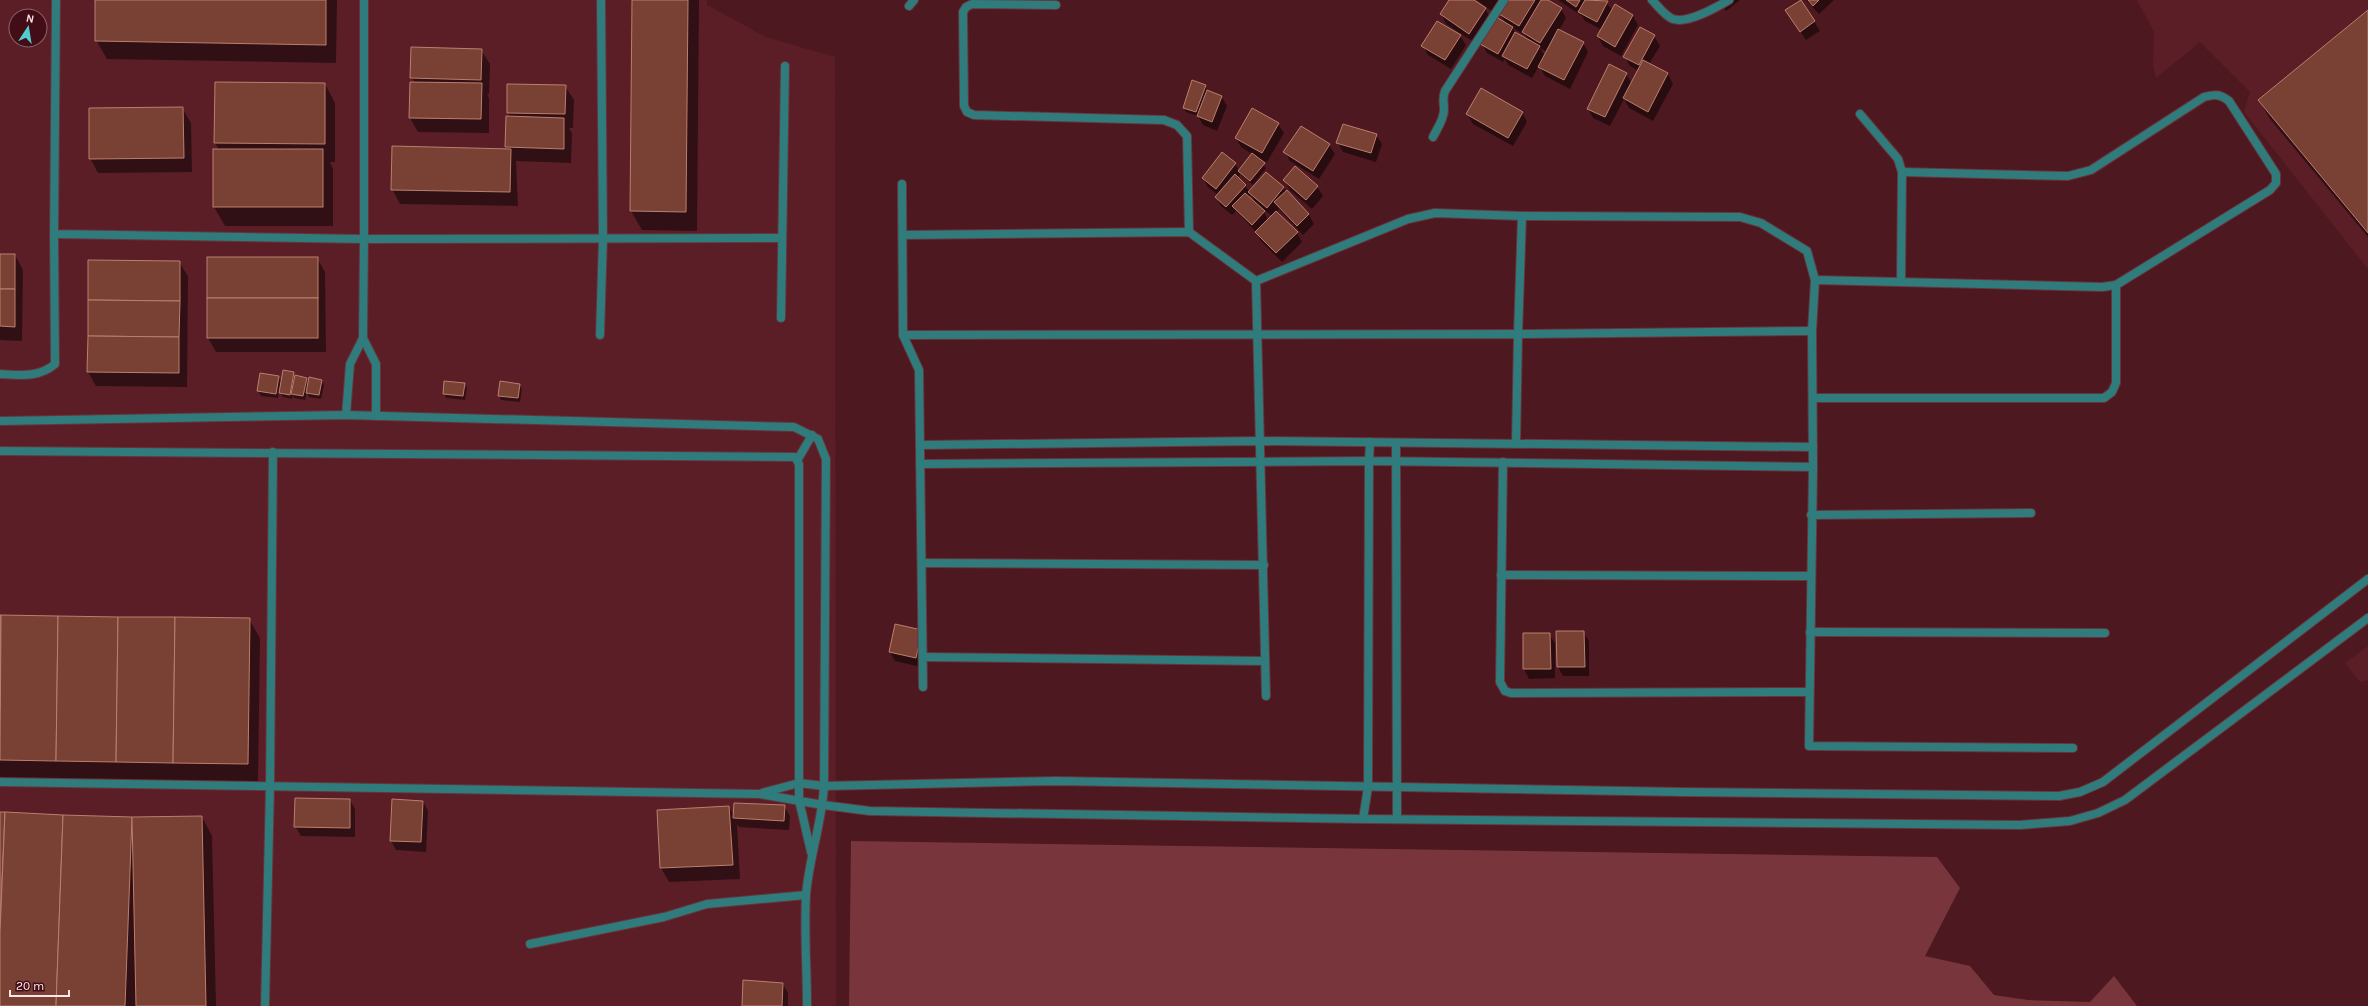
<svg xmlns="http://www.w3.org/2000/svg" width="2368" height="1006" viewBox="0 0 2368 1006" font-family="Karla,sans-serif">
<style>
.built{fill:#5b1e27;fill-rule:evenodd}
.green{fill:#78353c}
.shadow{fill:#0007;fill-rule:evenodd}
.building{fill:#794133;stroke:#bc7e6e}
.lines{fill:none;stroke-linecap:round;stroke-linejoin:round}
.service-casing{stroke:#66353b;stroke-width:10}
.minor-casing{stroke:#66353b;stroke-width:10}
.service{stroke:#307b7b;stroke-width:8}
.minor{stroke:#307b7b;stroke-width:8}
</style>
<rect width="100%" height="100%" fill="#4d181f"/>
<g class="built">
<path d="M 0,0 L 707,0 L 707,5 L 766,37 L 835,57 L 836,1006 L 0,1006 ZM 16,16 L 40,16 L 40,40 L 16,40 Z"/>
<path d="M 2137,0 L 2368,0 L 2368,269 L 2244,112 L 2250,92 L 2200,42 L 2156,78 L 2153,65 L 2154,32 Z"/>
<path d="M 2368,646 L 2368,680 L 2360,682 L 2345,663 Z"/>
</g>
<path class="green" d="M 851,841 L 1937,857 L 1960,888 L 1925,956 L 1970,966 L 1994,995 L 2028,1000 L 2090,1002 L 2114,976 L 2137,1006 L 849,1006 Z"/>
<g class="shadow">
<path d="M 96,0 L 337,0 L 336,63 L 107,59 L 96,40 Z"/>
<path d="M 633,0 L 699,0 L 697,231 L 642,230 L 631,211 Z"/>
<path d="M 1451,0 L 1472,0 L 1485,9 L 1491,18 L 1474,42 L 1446,24 L 1441,14 Z"/>
<path d="M 1477,0 L 1503,0 L 1494,13 Z"/>
<path d="M 1510,0 L 1546,0 L 1561,9 L 1566,18 L 1559,30 L 1583,43 L 1588,52 L 1570,89 L 1545,76 L 1539,66 L 1532,78 L 1508,65 L 1505,59 L 1503,62 L 1487,53 L 1482,44 L 1506,23 L 1500,14 ZM 1513,28 L 1525,35 L 1528,40 L 1516,34 ZM 1540,48 L 1547,52 L 1545,56 Z"/>
<path d="M 1558,0 L 1604,0 L 1613,11 L 1633,16 L 1638,25 L 1621,56 L 1603,46 L 1598,36 L 1602,30 L 1585,21 L 1582,16 Z"/>
<path d="M 1717,0 L 1740,0 L 1726,11 Z"/>
<path d="M 1806,0 L 1834,0 L 1819,14 Z"/>
<path d="M 1786,10 L 1814,21 L 1820,31 L 1806,40 Z"/>
<path d="M 2368,12 L 2368,237 L 2270,119 L 2259,100 Z"/>
<path d="M 1460,36 L 1466,45 L 1451,69 L 1428,55 L 1423,46 Z"/>
<path d="M 1654,36 L 1660,46 L 1649,64 L 1668,74 L 1673,84 L 1653,121 L 1629,108 L 1624,99 L 1610,126 L 1593,118 L 1588,109 L 1626,74 L 1632,84 L 1639,71 L 1630,66 L 1625,57 Z"/>
<path d="M 481,50 L 490,64 L 489,94 L 487,94 L 489,98 L 489,133 L 418,132 L 410,118 L 415,83 L 412,78 Z"/>
<path d="M 216,83 L 325,84 L 335,103 L 335,162 L 330,162 L 333,169 L 333,226 L 225,226 L 214,207 L 214,150 L 219,150 L 215,143 Z"/>
<path d="M 565,86 L 574,100 L 573,128 L 569,128 L 572,133 L 571,163 L 516,161 L 518,206 L 400,204 L 392,189 L 508,150 L 506,147 L 510,118 L 508,113 Z"/>
<path d="M 1205,86 L 1207,91 L 1221,96 L 1227,106 L 1217,131 L 1203,125 L 1198,116 L 1186,112 L 1184,108 Z"/>
<path d="M 182,108 L 191,123 L 192,172 L 98,173 L 90,158 Z"/>
<path d="M 1522,112 L 1527,122 L 1513,146 L 1473,124 L 1467,114 Z"/>
<path d="M 1278,124 L 1284,133 L 1267,162 L 1256,157 L 1266,168 L 1253,185 L 1240,174 L 1238,178 L 1250,192 L 1283,188 L 1309,215 L 1314,224 L 1303,235 L 1279,209 L 1276,212 L 1297,233 L 1302,242 L 1282,262 L 1261,241 L 1256,232 L 1236,211 L 1232,215 L 1221,206 L 1216,197 L 1218,195 L 1208,187 L 1203,178 L 1222,154 L 1235,164 L 1239,171 L 1252,154 L 1241,147 L 1236,138 ZM 1251,195 L 1256,204 L 1248,197 ZM 1262,208 L 1272,216 L 1268,220 Z"/>
<path d="M 1376,135 L 1382,144 L 1376,162 L 1343,152 L 1338,143 Z"/>
<path d="M 1329,145 L 1335,154 L 1319,179 L 1290,161 L 1285,152 Z"/>
<path d="M 1295,168 L 1317,187 L 1323,196 L 1312,209 L 1290,190 L 1284,180 Z"/>
<path d="M 0,255 L 15,255 L 23,270 L 22,341 L 0,340 Z"/>
<path d="M 208,258 L 317,258 L 325,272 L 326,352 L 216,352 L 208,338 Z"/>
<path d="M 179,262 L 188,276 L 187,387 L 96,386 L 88,372 Z"/>
<path d="M 293,373 L 295,376 L 306,378 L 309,383 L 322,381 L 324,385 L 321,399 L 309,397 L 307,392 L 305,400 L 294,398 L 293,395 L 292,399 L 283,397 L 279,391 L 278,398 L 261,396 L 258,391 L 261,374 L 278,376 L 282,383 Z"/>
<path d="M 464,384 L 467,388 L 465,400 L 446,398 L 444,393 Z"/>
<path d="M 519,385 L 522,389 L 520,402 L 501,400 L 499,395 Z"/>
<path d="M 0,616 L 249,619 L 260,638 L 258,783 L 0,779 Z"/>
<path d="M 921,631 L 927,640 L 921,667 L 895,661 L 890,652 Z"/>
<path d="M 1557,632 L 1583,632 L 1589,641 L 1589,676 L 1563,676 L 1558,667 Z"/>
<path d="M 1524,634 L 1549,634 L 1555,643 L 1555,678 L 1529,679 L 1524,669 Z"/>
<path d="M 350,800 L 355,809 L 355,837 L 301,836 L 295,826 Z"/>
<path d="M 423,801 L 428,811 L 426,852 L 396,850 L 391,841 Z"/>
<path d="M 784,806 L 790,816 L 789,830 L 739,827 L 737,824 L 740,879 L 669,882 L 661,868 L 658,810 L 729,807 L 734,816 Z"/>
<path d="M 0,813 L 132,818 L 202,817 L 212,836 L 216,1006 L 0,1006 Z"/>
<path d="M 783,984 L 788,993 L 788,1006 L 743,1006 Z"/>
</g>
<g class="building">
<path d="M 95,0 L 326,0 L 326,45 L 95,41 Z"/>
<path d="M 632,0 L 688,0 L 686,212 L 630,211 Z"/>
<path d="M 1449,0 L 1474,0 L 1486,8 L 1469,34 L 1440,14 Z"/>
<path d="M 1509,0 L 1535,0 L 1519,26 L 1499,14 Z"/>
<path d="M 1541,0 L 1548,0 L 1562,8 L 1540,43 L 1522,32 Z"/>
<path d="M 1566,0 L 1580,0 L 1576,7 Z"/>
<path d="M 1585,0 L 1608,1 L 1597,22 L 1578,12 Z"/>
<path d="M 1801,0 L 1815,21 L 1800,32 L 1785,10 Z"/>
<path d="M 1808,0 L 1819,0 L 1813,6 Z"/>
<path d="M 1615,4 L 1633,15 L 1615,47 L 1597,36 Z"/>
<path d="M 2368,10 L 2368,233 L 2258,100 Z"/>
<path d="M 1496,17 L 1513,27 L 1498,54 L 1480,44 Z"/>
<path d="M 1437,21 L 1461,35 L 1445,60 L 1421,46 Z"/>
<path d="M 1640,27 L 1655,35 L 1639,65 L 1623,57 Z"/>
<path d="M 1558,29 L 1584,42 L 1564,80 L 1538,67 Z"/>
<path d="M 1515,32 L 1540,46 L 1527,69 L 1502,56 Z"/>
<path d="M 411,47 L 482,49 L 481,80 L 410,78 Z"/>
<path d="M 1643,60 L 1668,73 L 1648,112 L 1623,98 Z"/>
<path d="M 1609,64 L 1627,73 L 1605,117 L 1587,109 Z"/>
<path d="M 1192,80 L 1206,85 L 1196,112 L 1183,108 Z"/>
<path d="M 215,82 L 325,83 L 325,144 L 214,143 Z"/>
<path d="M 410,82 L 482,83 L 481,119 L 409,118 Z"/>
<path d="M 507,84 L 566,85 L 565,114 L 507,113 Z"/>
<path d="M 1481,88 L 1523,112 L 1508,138 L 1466,114 Z"/>
<path d="M 1207,90 L 1222,96 L 1212,122 L 1197,116 Z"/>
<path d="M 183,107 L 184,158 L 89,159 L 89,108 Z"/>
<path d="M 1252,108 L 1279,123 L 1262,153 L 1235,138 Z"/>
<path d="M 506,116 L 564,118 L 564,149 L 505,147 Z"/>
<path d="M 1343,124 L 1377,134 L 1371,153 L 1336,143 Z"/>
<path d="M 1301,126 L 1330,144 L 1313,171 L 1283,152 Z"/>
<path d="M 392,146 L 511,149 L 510,192 L 391,190 Z"/>
<rect x="213" y="149" width="110" height="58"/>
<path d="M 1222,152 L 1236,163 L 1216,189 L 1202,178 Z"/>
<path d="M 1252,153 L 1265,163 L 1250,181 L 1238,171 Z"/>
<path d="M 1295,166 L 1318,186 L 1306,200 L 1283,180 Z"/>
<path d="M 1266,172 L 1284,187 L 1267,208 L 1248,192 Z"/>
<path d="M 1235,174 L 1246,185 L 1226,207 L 1215,197 Z"/>
<path d="M 1287,190 L 1309,214 L 1297,226 L 1274,202 Z"/>
<path d="M 1245,193 L 1265,211 L 1252,225 L 1232,206 Z"/>
<path d="M 1276,211 L 1298,232 L 1276,253 L 1255,232 Z"/>
<rect x="0" y="254" width="15" height="35"/>
<rect x="207" y="257" width="111" height="41"/>
<path d="M 88,260 L 180,261 L 180,301 L 88,300 Z"/>
<path d="M 0,289 L 15,289 L 15,327 L 0,326 Z"/>
<rect x="207" y="298" width="111" height="40"/>
<path d="M 88,300 L 180,301 L 179,337 L 88,336 Z"/>
<path d="M 88,336 L 179,337 L 179,373 L 87,372 Z"/>
<path d="M 283,370 L 294,372 L 290,395 L 279,393 Z"/>
<path d="M 260,373 L 279,376 L 276,394 L 257,391 Z"/>
<path d="M 295,375 L 307,378 L 303,396 L 291,394 Z"/>
<path d="M 309,377 L 322,380 L 319,395 L 306,393 Z"/>
<path d="M 444,381 L 465,383 L 463,396 L 443,394 Z"/>
<path d="M 500,381 L 520,384 L 518,398 L 498,396 Z"/>
<path d="M 0,615 L 1,615 L 0,709 Z"/>
<path d="M 1,615 L 58,616 L 56,761 L 0,760 Z"/>
<path d="M 58,616 L 118,617 L 116,762 L 56,761 Z"/>
<path d="M 118,617 L 175,617 L 173,763 L 116,762 Z"/>
<path d="M 175,617 L 250,618 L 248,764 L 173,763 Z"/>
<path d="M 895,624 L 922,630 L 916,658 L 889,652 Z"/>
<path d="M 1556,631 L 1584,631 L 1585,667 L 1557,667 Z"/>
<path d="M 1523,633 L 1550,633 L 1551,669 L 1523,669 Z"/>
<path d="M 295,798 L 350,799 L 350,828 L 294,827 Z"/>
<path d="M 392,799 L 423,801 L 421,842 L 390,841 Z"/>
<path d="M 734,803 L 785,805 L 784,821 L 733,818 Z"/>
<path d="M 729,806 L 733,865 L 660,868 L 657,810 Z"/>
<path d="M 0,812 L 5,812 L 0,927 Z"/>
<path d="M 5,812 L 63,815 L 56,1006 L 0,1006 L 0,933 Z"/>
<path d="M 63,815 L 132,817 L 125,1006 L 56,1006 Z"/>
<path d="M 202,816 L 206,1006 L 136,1006 L 132,817 Z"/>
<path d="M 743,980 L 783,983 L 782,1006 L 742,1006 Z"/>
</g>
<g class="lines">
<g class="service-casing">
<g id="service">
<path d="M 56,0 L 54,234 L 364,239 L 364,0"/>
<path d="M 781,318 L 785,66"/>
<path d="M 600,335 L 603,238 L 601,0"/>
<path d="M 363,338 L 376,364 L 376,416"/>
<path d="M 0,374 C 20,375 39,378 55,364 L 54,234"/>
<path d="M 346,415 L 350,364 L 363,338 L 364,239 L 782,238"/>
<path d="M 530,944 L 664,917 L 707,904 L 806,895"/>
</g>
</g>
<g class="minor-casing">
<g id="minor">
<path d="M 1652,0 C 1658,6 1665,16 1673,19 C 1688,24 1717,7 1729,0"/>
<path d="M 1056,5 L 972,4 L 966,7 L 963,12 L 964,106 L 967,112 L 974,115 L 1164,120 L 1177,125 L 1187,136 L 1189,232"/>
<path d="M 909,6 L 914,0"/>
<path d="M 1860,114 L 1898,159 L 1902,172 L 1901,282"/>
<path d="M 1433,137 C 1437,129 1444,119 1444,110 C 1444,102 1442,99 1445,91 L 1504,0"/>
<path d="M 902,184 L 903,335 L 919,370 L 923,687"/>
<path d="M 1522,216 L 1740,217 L 1761,223 L 1807,251 L 1815,280 L 1812,331 L 1813,467 L 1809,746 L 2073,748"/>
<path d="M 903,235 L 1189,232 L 1256,281 L 1266,696"/>
<path d="M 1815,280 L 2102,287 L 2116,285 L 2270,190 L 2276,183 L 2276,174 L 2229,101 C 2220,94 2215,94 2204,97 L 2091,170 L 2068,176 L 1902,172"/>
<path d="M 1256,281 L 1408,219 L 1435,213 L 1522,216 L 1518,334 L 1812,331"/>
<path d="M 903,335 L 1518,334 L 1516,443"/>
<path d="M 1813,398 L 2104,398 L 2112,392 L 2116,383 L 2116,285"/>
<path d="M 0,421 L 346,415 L 794,427 L 818,439 L 826,459 L 824,786 C 822,823 809,858 806,895 C 804,932 807,969 807,1006"/>
<path d="M 1370,442 L 1369,461 L 1813,467"/>
<path d="M 1396,443 L 1397,819"/>
<path d="M 921,445 L 1260,441 L 1813,447"/>
<path d="M 0,451 L 795,457 L 799,464 L 799,800 L 811,852"/>
<path d="M 798,459 L 812,435"/>
<path d="M 1503,462 L 1500,682 L 1505,691 L 1511,693 L 1809,692"/>
<path d="M 920,464 L 1369,461 L 1368,787 L 1363,819"/>
<path d="M 1811,515 L 2031,513"/>
<path d="M 922,563 L 1264,565"/>
<path d="M 1501,575 L 1810,576"/>
<path d="M 1810,632 L 2105,633"/>
<path d="M 923,657 L 1264,661"/>
<path d="M 0,782 L 760,794 L 823,805 L 870,811 L 1363,819 L 2020,825 L 2070,821 L 2098,813 L 2125,800 L 2368,618"/>
<path d="M 762,793 L 799,783 L 824,786 L 1056,781 L 1682,792 L 2059,796 L 2080,792 L 2103,782 L 2368,579"/>
<path d="M 265,1006 L 270,786 L 273,452"/>
</g>
</g>
<use href="#service" class="service"/>
<use href="#minor" class="minor"/>
</g>
<g transform="translate(28 28) rotate(12)"><circle r="19" fill="#420d16" stroke="#8d646a"/>
<path d="M0-3L7 15L0 10L-7 15Z" fill="#52cdcd"/>
<text y="-6" font-size="11" font-weight="bold" text-anchor="middle" fill="#fde6e7">N</text>
</g>
<path d="M10 990v6h59v-6" fill="none" stroke="#fde6e7" stroke-width="2"/>
<text x="16" y="990" font-size="12" fill="#fde6e7" stroke="#420d16" stroke-width="3" paint-order="stroke">20 m</text>
</svg>
